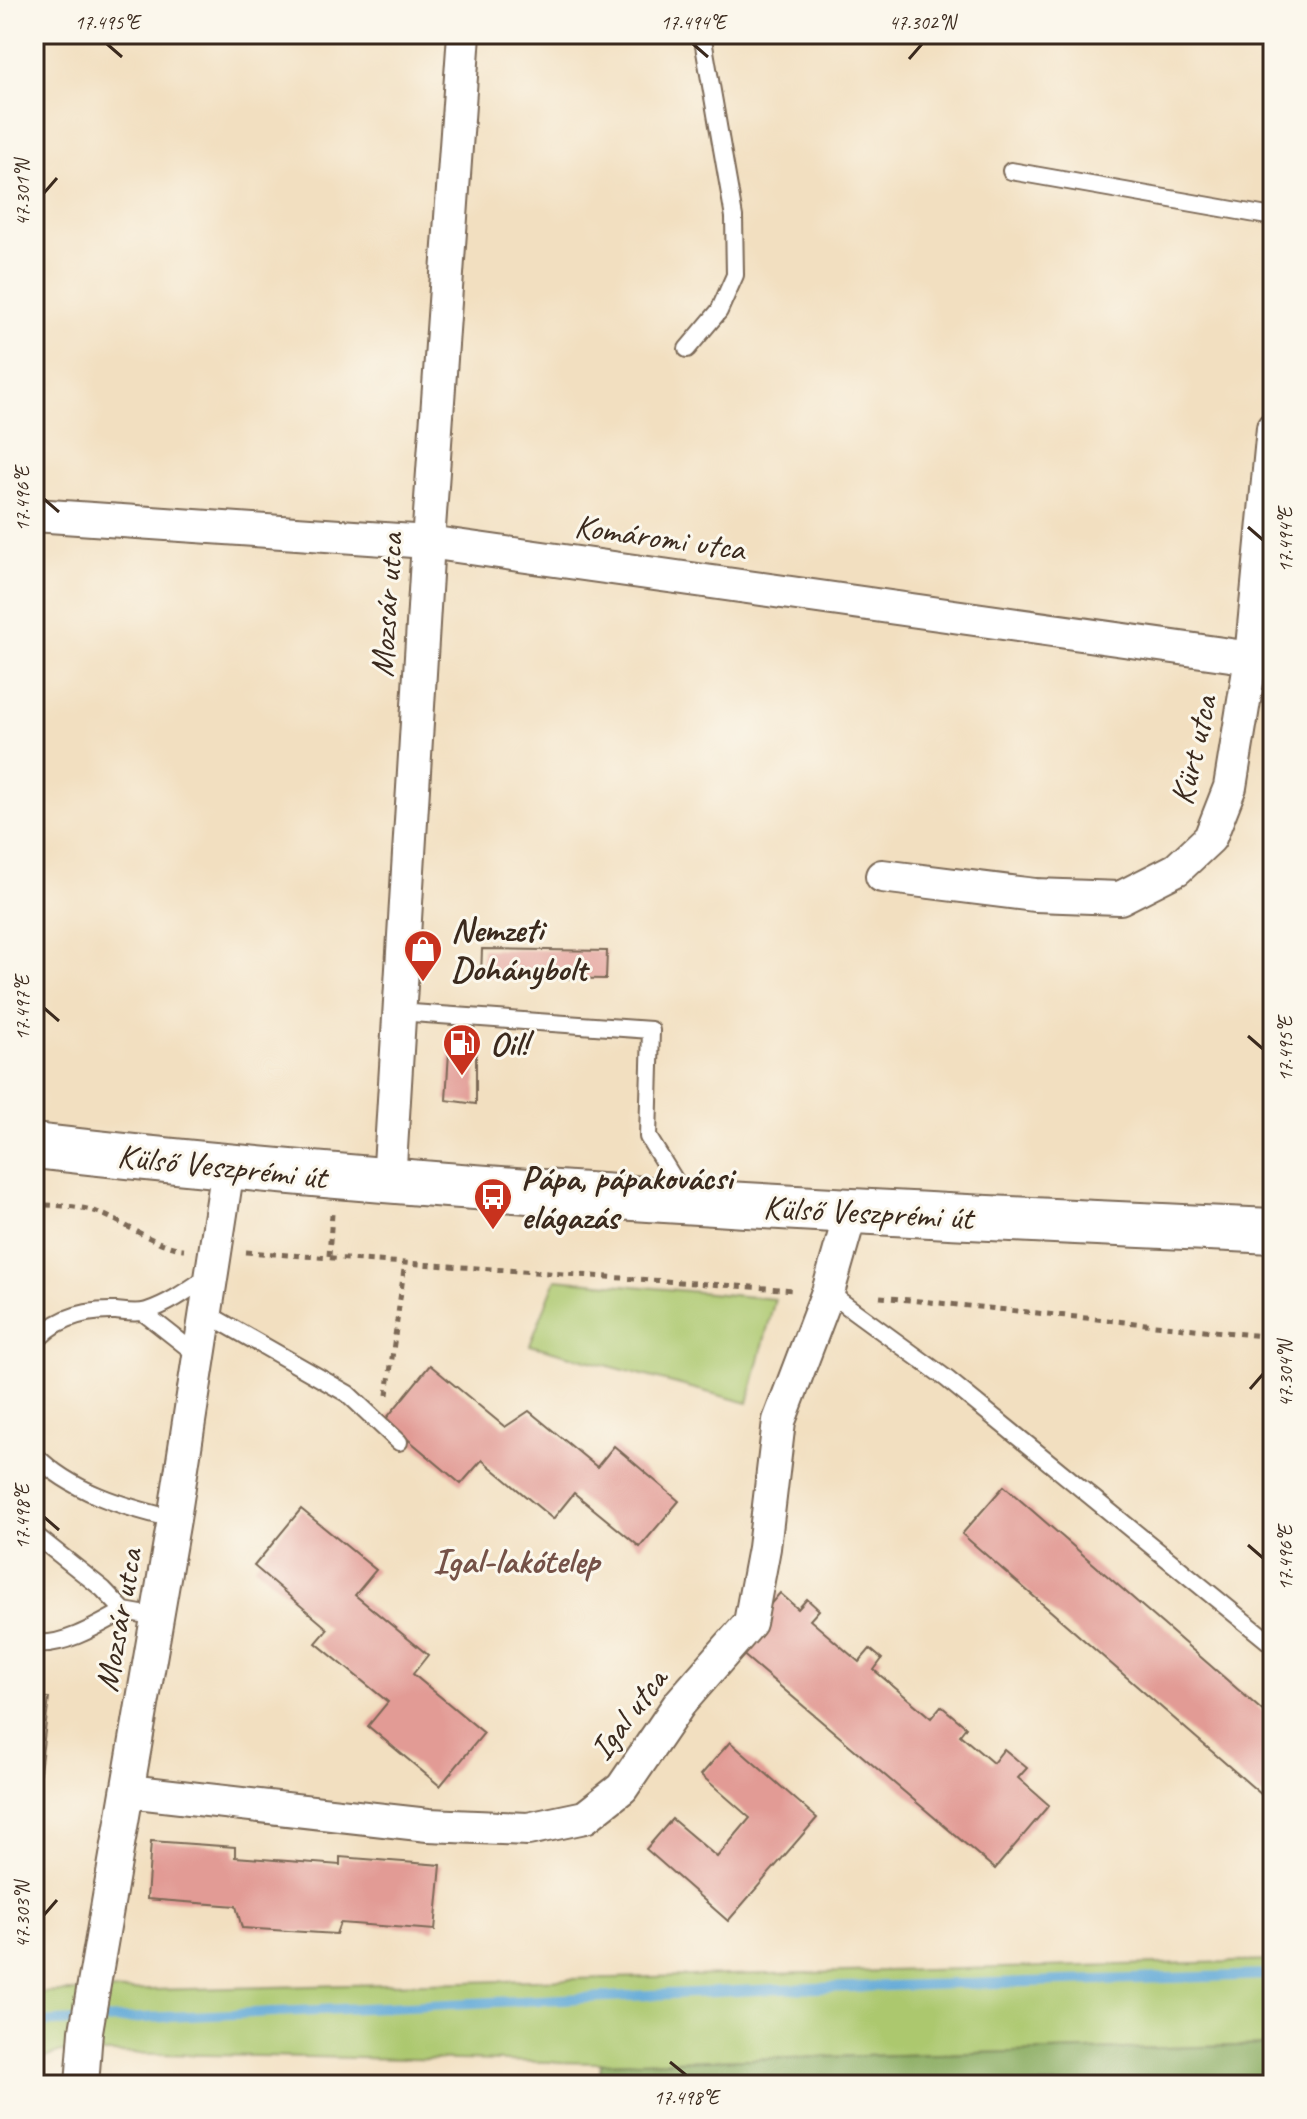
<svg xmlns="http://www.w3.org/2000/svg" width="1307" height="2119" viewBox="0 0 1307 2119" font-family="Caveat,sans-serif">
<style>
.green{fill:#acc86e;stroke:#747946;stroke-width:2}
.forest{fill:#89ac61;stroke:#626b40;stroke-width:2}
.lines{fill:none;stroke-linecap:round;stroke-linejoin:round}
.stream{stroke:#60a9d7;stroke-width:10}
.building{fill:#e29b95}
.lane-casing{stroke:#7b6957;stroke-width:20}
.street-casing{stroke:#7b6957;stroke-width:36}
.secondary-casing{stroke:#7b6957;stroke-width:48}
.path{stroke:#7b6957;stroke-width:5;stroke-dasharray:6 6;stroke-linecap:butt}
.lane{stroke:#fff;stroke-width:16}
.street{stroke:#fff;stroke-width:32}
.secondary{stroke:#fff;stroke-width:44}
.ticks{fill:none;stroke:#3b2a1e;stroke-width:3}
.labels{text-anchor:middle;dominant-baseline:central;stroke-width:6;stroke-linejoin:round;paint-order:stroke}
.street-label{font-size:34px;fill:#3b2a1e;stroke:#fbf7ec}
.poi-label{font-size:34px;font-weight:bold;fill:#3b2a1e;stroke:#fbf7ec;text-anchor:start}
.neighbourhood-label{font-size:36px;font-weight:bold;fill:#755248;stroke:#fbf7ec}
.neatline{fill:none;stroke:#3b2a1e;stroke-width:3}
.ticks-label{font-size:20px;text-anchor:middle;fill:#3b2a1e}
</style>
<rect width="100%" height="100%" fill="#fbf7ec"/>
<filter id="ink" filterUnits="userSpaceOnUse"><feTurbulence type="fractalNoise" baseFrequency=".0125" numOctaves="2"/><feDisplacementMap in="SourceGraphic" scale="16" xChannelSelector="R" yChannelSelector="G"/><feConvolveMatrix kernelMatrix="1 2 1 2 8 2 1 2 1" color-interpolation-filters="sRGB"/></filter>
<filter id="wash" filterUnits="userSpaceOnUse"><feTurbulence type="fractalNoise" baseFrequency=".006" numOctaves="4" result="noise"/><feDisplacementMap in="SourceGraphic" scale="32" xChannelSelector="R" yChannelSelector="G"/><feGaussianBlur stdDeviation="1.8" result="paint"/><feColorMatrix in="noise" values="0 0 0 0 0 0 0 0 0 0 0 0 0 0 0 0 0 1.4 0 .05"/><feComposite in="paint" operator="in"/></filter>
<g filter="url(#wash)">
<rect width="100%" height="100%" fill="#f2dfc0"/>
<g class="green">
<path d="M 556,1279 L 775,1299 L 748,1403 L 530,1345 Z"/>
<path d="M 1273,1961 L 1273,2045 L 601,2063 L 61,2052 L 34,2062 L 34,1993 Z"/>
</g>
<path class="forest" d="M 1273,2045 L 1273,2085 L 599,2085 L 601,2063 Z"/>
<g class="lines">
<path class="stream" d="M 34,2023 L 781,1989 L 1273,1975"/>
</g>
<g id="blocks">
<g class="building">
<path d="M 482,949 L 607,951 L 606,979 L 481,977 Z"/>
<path d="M 449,1052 L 476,1053 L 476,1104 L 446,1100 Z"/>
<path d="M 430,1365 L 505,1427 L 529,1411 L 597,1467 L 614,1446 L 679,1501 L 640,1547 L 574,1493 L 553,1519 L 482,1460 L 461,1484 L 385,1420 Z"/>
<path d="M 1004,1486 L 1273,1720 L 1273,1798 L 1270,1802 L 962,1534 Z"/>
<path d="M 301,1509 L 376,1570 L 355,1595 L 428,1655 L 413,1674 L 484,1733 L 440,1786 L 368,1726 L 388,1702 L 316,1643 L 328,1629 L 254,1566 Z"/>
<path d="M 780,1593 L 798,1609 L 807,1599 L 819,1610 L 810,1620 L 859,1662 L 870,1649 L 882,1659 L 874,1670 L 931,1718 L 941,1706 L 966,1727 L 960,1735 L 993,1763 L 1004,1749 L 1027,1768 L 1018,1778 L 1049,1805 L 995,1869 L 734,1647 Z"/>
<path d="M 34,1696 L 49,1698 L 36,1804 L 34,1804 Z"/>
<path d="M 730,1742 L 817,1818 L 728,1921 L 646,1849 L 672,1819 L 717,1857 L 750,1818 L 701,1775 Z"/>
<path d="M 151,1841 L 235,1847 L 235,1857 L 340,1865 L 340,1857 L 441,1865 L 435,1930 L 340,1923 L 336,1934 L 242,1928 L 236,1906 L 147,1899 Z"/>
</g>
</g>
</g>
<g filter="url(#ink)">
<use href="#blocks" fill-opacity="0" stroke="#7b6957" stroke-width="2"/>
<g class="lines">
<g class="lane-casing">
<g id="lane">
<path d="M 1011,171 L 1273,217"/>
<path d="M 687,349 L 719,311 L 735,275 L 734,217 L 702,34"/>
<path d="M 398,1012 L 651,1030 L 648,1137 L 685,1197"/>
<path d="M 828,1292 L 947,1379 L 1273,1645"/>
<path d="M 144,1313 L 200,1357"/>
<path d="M 206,1313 L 348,1394 L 399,1442"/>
<path d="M 34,1344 C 54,1318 85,1310 116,1311 C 126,1312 138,1314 147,1311 C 171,1303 191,1288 212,1274"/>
<path d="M 34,1454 C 71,1492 124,1507 174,1519"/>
<path d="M 34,1534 L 103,1589 L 124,1611 L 158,1617"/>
<path d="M 34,1643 C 63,1647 99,1625 124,1611"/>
</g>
</g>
<g class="street-casing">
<g id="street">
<path d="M 34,515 L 428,542 L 1273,661"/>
<path d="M 882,876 L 1035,895 L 1120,898 L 1177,869 L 1210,838 L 1230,787 L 1251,658 L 1273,428"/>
<path d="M 389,1182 L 428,542 L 464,34"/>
<path d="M 128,1791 L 428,1825 L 528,1829 L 585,1817 L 622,1788 L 680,1703 L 750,1623 L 764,1548 L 779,1421 L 828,1292 L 851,1212"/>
<path d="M 82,2085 L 86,2031 L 174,1519 L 228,1168"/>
</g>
</g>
<g class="secondary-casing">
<path id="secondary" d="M 34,1146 C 446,1193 859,1213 1273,1231"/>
</g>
<g class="path">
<path d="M 34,1204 C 54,1206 78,1205 97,1212 C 124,1222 157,1247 184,1249"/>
<path d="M 246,1252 L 795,1290"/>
<path d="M 329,1256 L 332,1214"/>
<path d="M 880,1297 L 1273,1337"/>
<path d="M 387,1395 L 405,1262"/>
</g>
<use href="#lane" class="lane"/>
<use href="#street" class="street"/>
<use href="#secondary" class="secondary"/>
</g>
</g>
<path class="ticks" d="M 107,44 L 122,57M 693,44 L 708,57M 909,59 L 922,44M 44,193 L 57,178M 44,499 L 59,512M 1248,527 L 1263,540M 44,1008 L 59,1021M 1248,1036 L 1263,1049M 1250,1389 L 1263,1374M 44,1517 L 59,1530M 1248,1545 L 1263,1558M 44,1915 L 57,1900M 670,2062 L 686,2075"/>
<defs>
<g id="shop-pin" transform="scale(2)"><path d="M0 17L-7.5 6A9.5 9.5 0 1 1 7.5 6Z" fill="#c8321e" stroke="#fbf7ec"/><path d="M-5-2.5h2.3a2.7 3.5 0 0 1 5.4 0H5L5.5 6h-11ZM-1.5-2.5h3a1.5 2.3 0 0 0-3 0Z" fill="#fff"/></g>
<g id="fuel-pin" transform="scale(2)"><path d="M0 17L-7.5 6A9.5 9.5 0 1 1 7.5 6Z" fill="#c8321e" stroke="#fbf7ec"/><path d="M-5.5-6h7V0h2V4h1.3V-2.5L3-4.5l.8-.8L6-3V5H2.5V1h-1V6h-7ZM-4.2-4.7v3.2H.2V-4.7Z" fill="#fff"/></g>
<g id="bus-pin" transform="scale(2)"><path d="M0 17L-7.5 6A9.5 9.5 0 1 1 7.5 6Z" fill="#c8321e" stroke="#fbf7ec"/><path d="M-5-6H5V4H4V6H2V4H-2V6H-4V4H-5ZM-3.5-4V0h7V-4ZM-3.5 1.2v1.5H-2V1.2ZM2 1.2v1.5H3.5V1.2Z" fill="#fff"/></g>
</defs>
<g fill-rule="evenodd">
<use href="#shop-pin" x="423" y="949"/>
<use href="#fuel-pin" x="462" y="1043"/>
<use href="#bus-pin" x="493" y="1197"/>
</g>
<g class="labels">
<g class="street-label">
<text transform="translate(660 537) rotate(8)">Komáromi utca</text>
<text transform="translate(386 605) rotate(-86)">Mozsár utca</text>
<text transform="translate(1193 750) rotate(-77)">Kürt utca</text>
<text transform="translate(222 1166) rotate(6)">Külső Veszprémi út</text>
<text transform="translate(868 1212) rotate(3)">Külső Veszprémi út</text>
<text transform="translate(118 1620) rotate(-80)">Mozsár utca</text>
<text transform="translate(628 1714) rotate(-53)">Igal utca</text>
</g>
<g class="poi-label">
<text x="451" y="929">Nemzeti<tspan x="451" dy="39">Dohánybolt</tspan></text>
<text x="490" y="1043">Oil!</text>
<text x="521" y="1177">Pápa, pápakovácsi<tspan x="521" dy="39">elágazás</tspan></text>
</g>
<g class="neighbourhood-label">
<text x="516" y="1561">Igal-lakótelep</text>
</g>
</g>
<rect width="1307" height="2119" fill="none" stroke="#fbf7ec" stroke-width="88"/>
<rect x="44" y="44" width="1219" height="2031" class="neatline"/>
<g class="ticks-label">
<text x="107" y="29">17.495°E</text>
<text x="693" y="29">17.494°E</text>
<text x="922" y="29">47.302°N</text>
<text transform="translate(22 193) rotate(-90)" y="7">47.301°N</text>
<text transform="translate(22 499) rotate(-90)" y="7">17.496°E</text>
<text transform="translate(1285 540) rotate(-90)" y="7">17.494°E</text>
<text transform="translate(22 1008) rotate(-90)" y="7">17.497°E</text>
<text transform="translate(1285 1049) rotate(-90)" y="7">17.495°E</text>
<text transform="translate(1285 1374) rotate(-90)" y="7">47.304°N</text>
<text transform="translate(22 1517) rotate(-90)" y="7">17.498°E</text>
<text transform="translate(1285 1558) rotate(-90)" y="7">17.496°E</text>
<text transform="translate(22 1915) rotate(-90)" y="7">47.303°N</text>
<text x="686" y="2104">17.498°E</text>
</g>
</svg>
